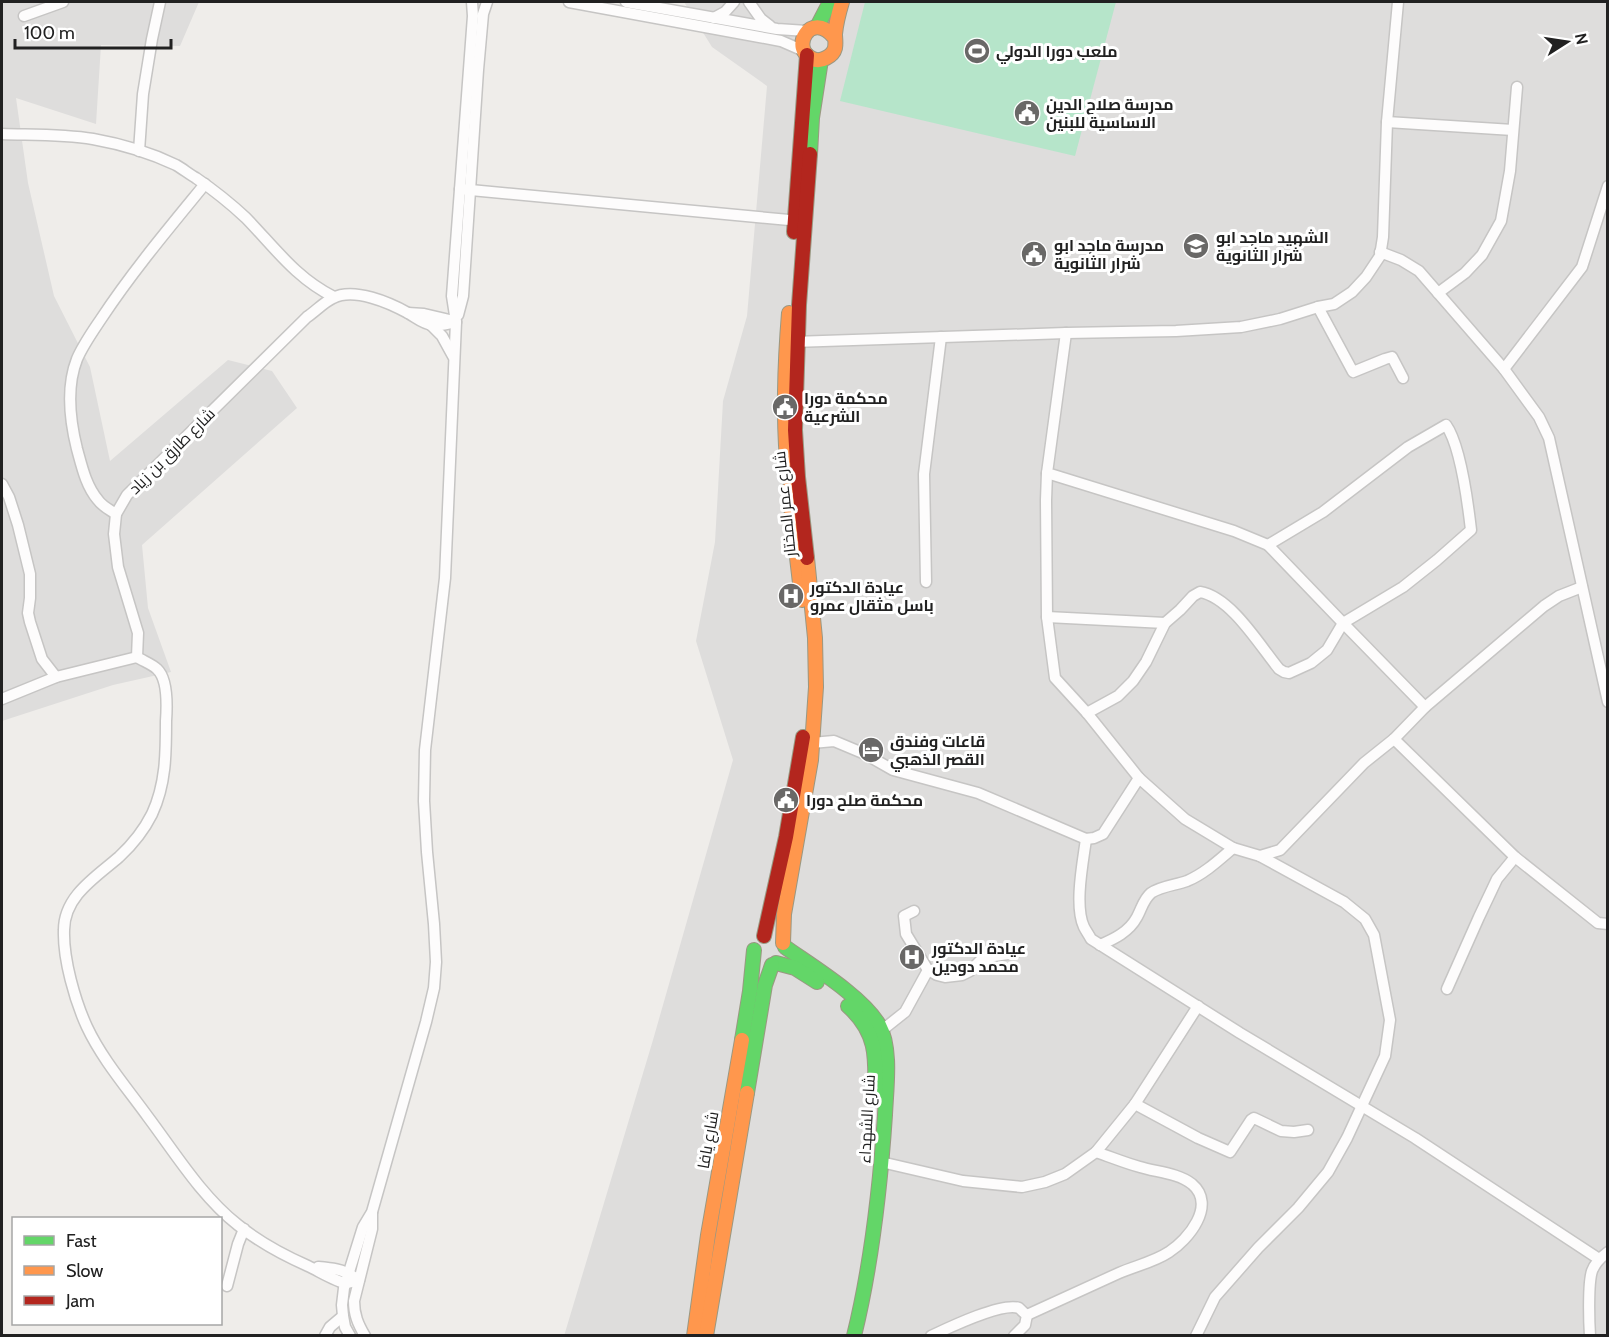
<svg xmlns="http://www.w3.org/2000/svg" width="1609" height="1337" viewBox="0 0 1609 1337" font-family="Cabin,Cairo,sans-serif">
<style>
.residential{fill:#dedddc}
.pitch{fill:#b6e5ca}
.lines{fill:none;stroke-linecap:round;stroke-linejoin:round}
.street-casing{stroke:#c6c5c4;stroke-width:13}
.fast-casing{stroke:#9a9882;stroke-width:16}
.slow-casing{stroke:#9a9882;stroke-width:16}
.jam-casing{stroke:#9a9882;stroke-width:16}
.street{stroke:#fdfcfc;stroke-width:10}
.fast{stroke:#63d668;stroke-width:14}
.slow{stroke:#ff974d;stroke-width:14}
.jam{stroke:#b3261e;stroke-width:14}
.labels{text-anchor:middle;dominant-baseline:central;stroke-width:6;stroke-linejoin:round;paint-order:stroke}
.poi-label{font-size:16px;font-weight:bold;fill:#212121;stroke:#fff;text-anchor:start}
.street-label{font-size:16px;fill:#212121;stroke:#fff}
</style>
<rect width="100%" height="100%" fill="#efedea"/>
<g class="residential">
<path d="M 2,2 L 199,2 L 180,46 L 101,45 L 96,124 L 16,98 L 28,183 L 54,296 L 90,367 L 110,461 L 228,360 L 272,371 L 297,408 L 142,545 L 148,608 L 171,672 L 113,685 L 2,721 Z"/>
<path d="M 684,2 L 1607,2 L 1607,1335 L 564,1336 L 653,1040 L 733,760 L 696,641 L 715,542 L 723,401 L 747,316 L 767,86 L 712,47 Z"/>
</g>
<path class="pitch" d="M 865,2 L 1116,2 L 1075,156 L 840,101 Z"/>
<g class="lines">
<g class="street-casing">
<g id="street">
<path d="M 569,2 L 781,41 L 804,51"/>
<path d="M 626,2 L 777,29 L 807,31"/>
<path d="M 749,2 L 761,19 L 770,26"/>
<path d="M 24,16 L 63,2"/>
<path d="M 714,18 L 725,12 L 734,2"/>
<path d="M 1387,122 L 1513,130"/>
<path d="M 2,134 C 32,135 63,134 93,139 C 121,144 151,153 176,165 C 183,169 189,174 196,178 C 215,191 229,202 246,218 C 275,248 296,278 334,297"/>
<path d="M 139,151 L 143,94 L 152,39 L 160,2"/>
<path d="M 460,189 L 800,221"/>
<path d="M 1380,252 L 1401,260 L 1419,271 L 1504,369 L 1539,417 L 1549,438 L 1608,702"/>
<path d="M 1438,293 L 1465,273 L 1482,255 L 1501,221 L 1510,171 L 1517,87"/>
<path d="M 1318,307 L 1353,372 L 1385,359 L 1392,357 L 1403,378"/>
<path d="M 408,313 L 424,314 L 454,321"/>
<path d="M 458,315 L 463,296 L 478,70 L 483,14 L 487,2"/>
<path d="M 431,325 L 442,336 L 453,356"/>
<path d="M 1066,333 L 1047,473 L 1234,531 L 1268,545 L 1343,623 L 1425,707"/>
<path d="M 793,342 L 1066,333 L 1176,331 L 1241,327 L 1280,319 L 1318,307 L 1334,304 L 1352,292 L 1366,277 L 1380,256 L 1383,237 L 1387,122 L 1398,2"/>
<path d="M 1504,369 L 1582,267 L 1608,186"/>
<path d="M 1047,473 L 1046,500 L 1047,617 L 1055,678 L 1087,713 L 1139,778 L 1185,819 L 1233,848 L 1260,856 L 1280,850 L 1364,763 L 1394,739 L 1425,707 L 1544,606 L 1559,596 L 1582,587"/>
<path d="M 2,484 L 9,497 L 18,525 L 30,574 L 30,598 L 28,613 L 30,622 L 42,659 L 56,677"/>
<path d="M 116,514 C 110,510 102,506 98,500 C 86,486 82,467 77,449 C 70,421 66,387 77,359 C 83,345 93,331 101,319 C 132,272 169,228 205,184"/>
<path d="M 926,582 L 924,474 L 941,337"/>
<path d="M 1047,617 L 1165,623"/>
<path d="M 137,657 C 143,661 152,664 157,669 C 168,679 167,707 166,721 C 166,753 166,784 152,814 C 144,830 132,845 119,857 C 96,877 64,896 64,930 C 63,959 75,1001 87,1027 C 102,1059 127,1088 148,1117 C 175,1153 202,1197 238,1225 C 259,1242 283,1255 308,1266 C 317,1270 337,1282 345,1283 C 349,1283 355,1281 359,1280"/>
<path d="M 2,699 L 56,677 L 137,657 L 138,633 L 118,567 L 114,534 L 116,514 L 127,495 L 307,317 C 316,311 324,302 333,298 C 354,287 390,303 408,313 C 417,318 423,324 433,325 C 441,326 448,324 456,322"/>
<path d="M 1087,713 L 1118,696 L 1133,681 L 1146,662 L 1165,623 L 1180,610 L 1193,596 L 1200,592 C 1231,597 1260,646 1279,669 L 1284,672 L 1289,673 L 1311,663 L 1327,650 L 1343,623 L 1403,587 L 1437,560 L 1471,530 C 1468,504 1461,446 1446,425 L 1408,447 L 1323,512 L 1268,545"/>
<path d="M 1394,739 L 1515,857 L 1598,923 L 1608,924"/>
<path d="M 812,743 L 834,741 L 865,754 L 893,770 L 978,793 L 1086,839 L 1094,838 L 1103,834 L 1139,778"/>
<path d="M 1086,839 C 1083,862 1074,906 1084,927 C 1086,931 1089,935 1091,939 L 1240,1033 L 1415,1138 L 1599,1259"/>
<path d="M 914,911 L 904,916 L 906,934 L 928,970 L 937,975 L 945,977 L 962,975 L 970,971 L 981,960 L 994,956 L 1015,953"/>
<path d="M 1100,945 C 1114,939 1129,932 1137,917 C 1142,908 1143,900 1151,893 C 1161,886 1176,885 1187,881 C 1204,874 1219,860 1233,848"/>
<path d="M 1447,989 L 1479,917 L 1497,879 L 1515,857"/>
<path d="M 881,1031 L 905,1012 L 928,970"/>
<path d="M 1135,1104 L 1198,1006"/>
<path d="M 1096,1152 L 1135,1104 L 1198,1138 L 1230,1152 L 1251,1120 L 1254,1118 L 1281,1131 L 1294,1132 L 1308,1130"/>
<path d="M 881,1162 L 963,1181 L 1022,1187 L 1045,1182 L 1065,1174 L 1096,1152 C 1111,1157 1125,1163 1140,1167 C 1156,1172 1178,1173 1192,1184 C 1217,1205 1188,1240 1169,1252 C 1154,1262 1135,1266 1119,1273 C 1088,1287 1057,1301 1027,1315"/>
<path d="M 318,1267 C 330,1268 343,1269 354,1277"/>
<path d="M 227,1286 L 238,1244 L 244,1229"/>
<path d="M 325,1336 L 330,1327 L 343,1316"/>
<path d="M 350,1336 L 345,1327 L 343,1316 L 342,1305 L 344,1288 L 363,1227 L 372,1212 L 426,1022 L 434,988 L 436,962 L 434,924 L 427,852 L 424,801 L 425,750 L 445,578 L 456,322 L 452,296 L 473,16 L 472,2"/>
<path d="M 365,1336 C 358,1324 354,1315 354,1301 L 372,1229 L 372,1213"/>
<path d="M 931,1336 C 948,1328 1002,1302 1019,1308 C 1020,1309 1025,1314 1027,1315 L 1025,1325 L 1014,1336"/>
<path d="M 1196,1336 L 1215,1297 L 1258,1248 L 1298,1208 L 1328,1172 L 1347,1138 L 1385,1056 L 1390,1020 L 1374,935 L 1365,919 L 1344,902 L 1260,856"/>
<path d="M 1590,1336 C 1589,1321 1588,1283 1592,1271 C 1595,1263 1601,1257 1608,1252"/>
</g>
</g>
<g class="fast-casing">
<g id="fast">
<path d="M 817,27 L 830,2"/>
<path d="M 810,154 L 812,118 L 821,60"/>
<path d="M 785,947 C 812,966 863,997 879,1025 C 892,1049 886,1089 885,1115 C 880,1190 872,1263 854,1336"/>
<path d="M 776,963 L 795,968 L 817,982"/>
<path d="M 848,1006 C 878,1033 876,1058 875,1096"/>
<path d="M 742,1040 L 750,991 L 754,950"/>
<path d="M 747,1093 L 765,985 L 772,965"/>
</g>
</g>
<g class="slow-casing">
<g id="slow">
<path d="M 834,37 C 810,9 789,50 813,59 C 817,61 822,60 826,58 C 830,56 834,52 835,48 C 836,43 835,38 835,34 C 836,23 839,12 842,2"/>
<path d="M 787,460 C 783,411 785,362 789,313"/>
<path d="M 789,489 L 802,600"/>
<path d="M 783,943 L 784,914 L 811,760 L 816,687 L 815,638 L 807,558"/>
<path d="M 694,1336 L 708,1235 L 742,1040"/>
<path d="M 706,1336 L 747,1093"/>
</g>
</g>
<g class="jam-casing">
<g id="jam">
<path d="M 794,232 L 807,55"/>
<path d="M 807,558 L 798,477 L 795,430 L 799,305 L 810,154"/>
<path d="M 764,936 L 786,837 L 803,737"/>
</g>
</g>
<use href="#street" class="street"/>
<use href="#fast" class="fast"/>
<use href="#slow" class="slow"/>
<use href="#jam" class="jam"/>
</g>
<defs>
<g id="stadium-disc" transform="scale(1.35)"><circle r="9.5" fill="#696867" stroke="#fff"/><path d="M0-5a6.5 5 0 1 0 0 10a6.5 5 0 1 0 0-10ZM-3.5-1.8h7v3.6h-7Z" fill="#fff"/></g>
<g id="civic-disc" transform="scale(1.35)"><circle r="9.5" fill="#696867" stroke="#fff"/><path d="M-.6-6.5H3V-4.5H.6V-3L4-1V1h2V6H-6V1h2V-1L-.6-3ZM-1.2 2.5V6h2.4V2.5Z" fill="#fff"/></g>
<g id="school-disc" transform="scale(1.35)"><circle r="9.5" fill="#696867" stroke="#fff"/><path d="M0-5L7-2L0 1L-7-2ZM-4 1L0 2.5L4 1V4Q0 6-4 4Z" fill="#fff"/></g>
<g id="hospital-disc" transform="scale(1.35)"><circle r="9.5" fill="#696867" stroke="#fff"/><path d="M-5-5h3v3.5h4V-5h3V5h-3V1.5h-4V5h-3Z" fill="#fff"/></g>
<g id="hotel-disc" transform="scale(1.35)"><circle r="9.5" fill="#696867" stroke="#fff"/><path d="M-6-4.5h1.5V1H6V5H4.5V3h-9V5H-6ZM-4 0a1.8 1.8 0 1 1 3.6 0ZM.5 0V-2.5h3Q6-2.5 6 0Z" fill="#fff"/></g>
</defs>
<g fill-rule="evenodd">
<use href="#stadium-disc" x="977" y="51"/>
<use href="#civic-disc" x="1027" y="113"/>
<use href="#school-disc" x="1196" y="246"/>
<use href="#civic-disc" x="1034" y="254"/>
<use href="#civic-disc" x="785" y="407"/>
<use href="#hospital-disc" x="791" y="596"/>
<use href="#hotel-disc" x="871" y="750"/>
<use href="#civic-disc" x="786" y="800"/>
<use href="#hospital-disc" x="912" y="957"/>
</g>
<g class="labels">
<g class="poi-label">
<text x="996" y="51">ملعب دورا الدولي</text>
<text x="1046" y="104">مدرسة صلاح الدين<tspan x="1046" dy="18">الاساسية للبنين</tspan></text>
<text x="1216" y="237">الشهيد ماجد ابو<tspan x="1216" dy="18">شرار الثانوية</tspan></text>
<text x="1054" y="245">مدرسة ماجد ابو<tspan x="1054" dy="18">شرار الثانوية</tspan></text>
<text x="804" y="398">محكمة دورا<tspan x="804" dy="18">الشرعية</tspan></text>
<text x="810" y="587">عيادة الدكتور<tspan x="810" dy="18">باسل مثقال عمرو</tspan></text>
<text x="890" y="741">قاعات وفندق<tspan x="890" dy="18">القصر الذهبي</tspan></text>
<text x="806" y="800">محكمة صلح دورا</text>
<text x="932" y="948">عيادة الدكتور<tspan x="932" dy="18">محمد دودين</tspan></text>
</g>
<g class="street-label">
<text transform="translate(172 451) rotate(-45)">شارع طارق بن زياد</text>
<text transform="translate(785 504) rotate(-96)">شارع عمر المختار</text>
<text transform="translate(867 1119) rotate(-87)">شارع الشهداء</text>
<text transform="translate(708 1140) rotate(-80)">شارع يافا</text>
</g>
</g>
<rect width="1609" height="1337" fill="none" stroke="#212121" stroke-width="6"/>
<rect x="12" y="1217" width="210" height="108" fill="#ffffff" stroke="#a6a6a6" stroke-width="1.5"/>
<rect x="24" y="1236" width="30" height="9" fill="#63d668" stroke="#a6a6a6" stroke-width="1.5"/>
<text x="66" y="1247" font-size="18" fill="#212121">Fast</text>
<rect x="24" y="1266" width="30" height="9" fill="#ff974d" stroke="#a6a6a6" stroke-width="1.5"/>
<text x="66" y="1277" font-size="18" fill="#212121">Slow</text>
<rect x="24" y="1296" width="30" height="9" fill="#b3261e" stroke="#a6a6a6" stroke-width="1.5"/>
<text x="66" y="1307" font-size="18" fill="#212121">Jam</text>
<g transform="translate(1567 42) rotate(78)" stroke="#ffffff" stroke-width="4.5" paint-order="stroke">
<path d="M0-4.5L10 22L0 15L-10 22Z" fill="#212121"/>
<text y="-9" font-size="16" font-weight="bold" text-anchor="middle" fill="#212121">N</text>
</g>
<path d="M15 39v9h156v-9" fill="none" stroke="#212121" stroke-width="3"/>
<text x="24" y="39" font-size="18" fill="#212121" stroke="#ffffff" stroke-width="4.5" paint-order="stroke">100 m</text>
</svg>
